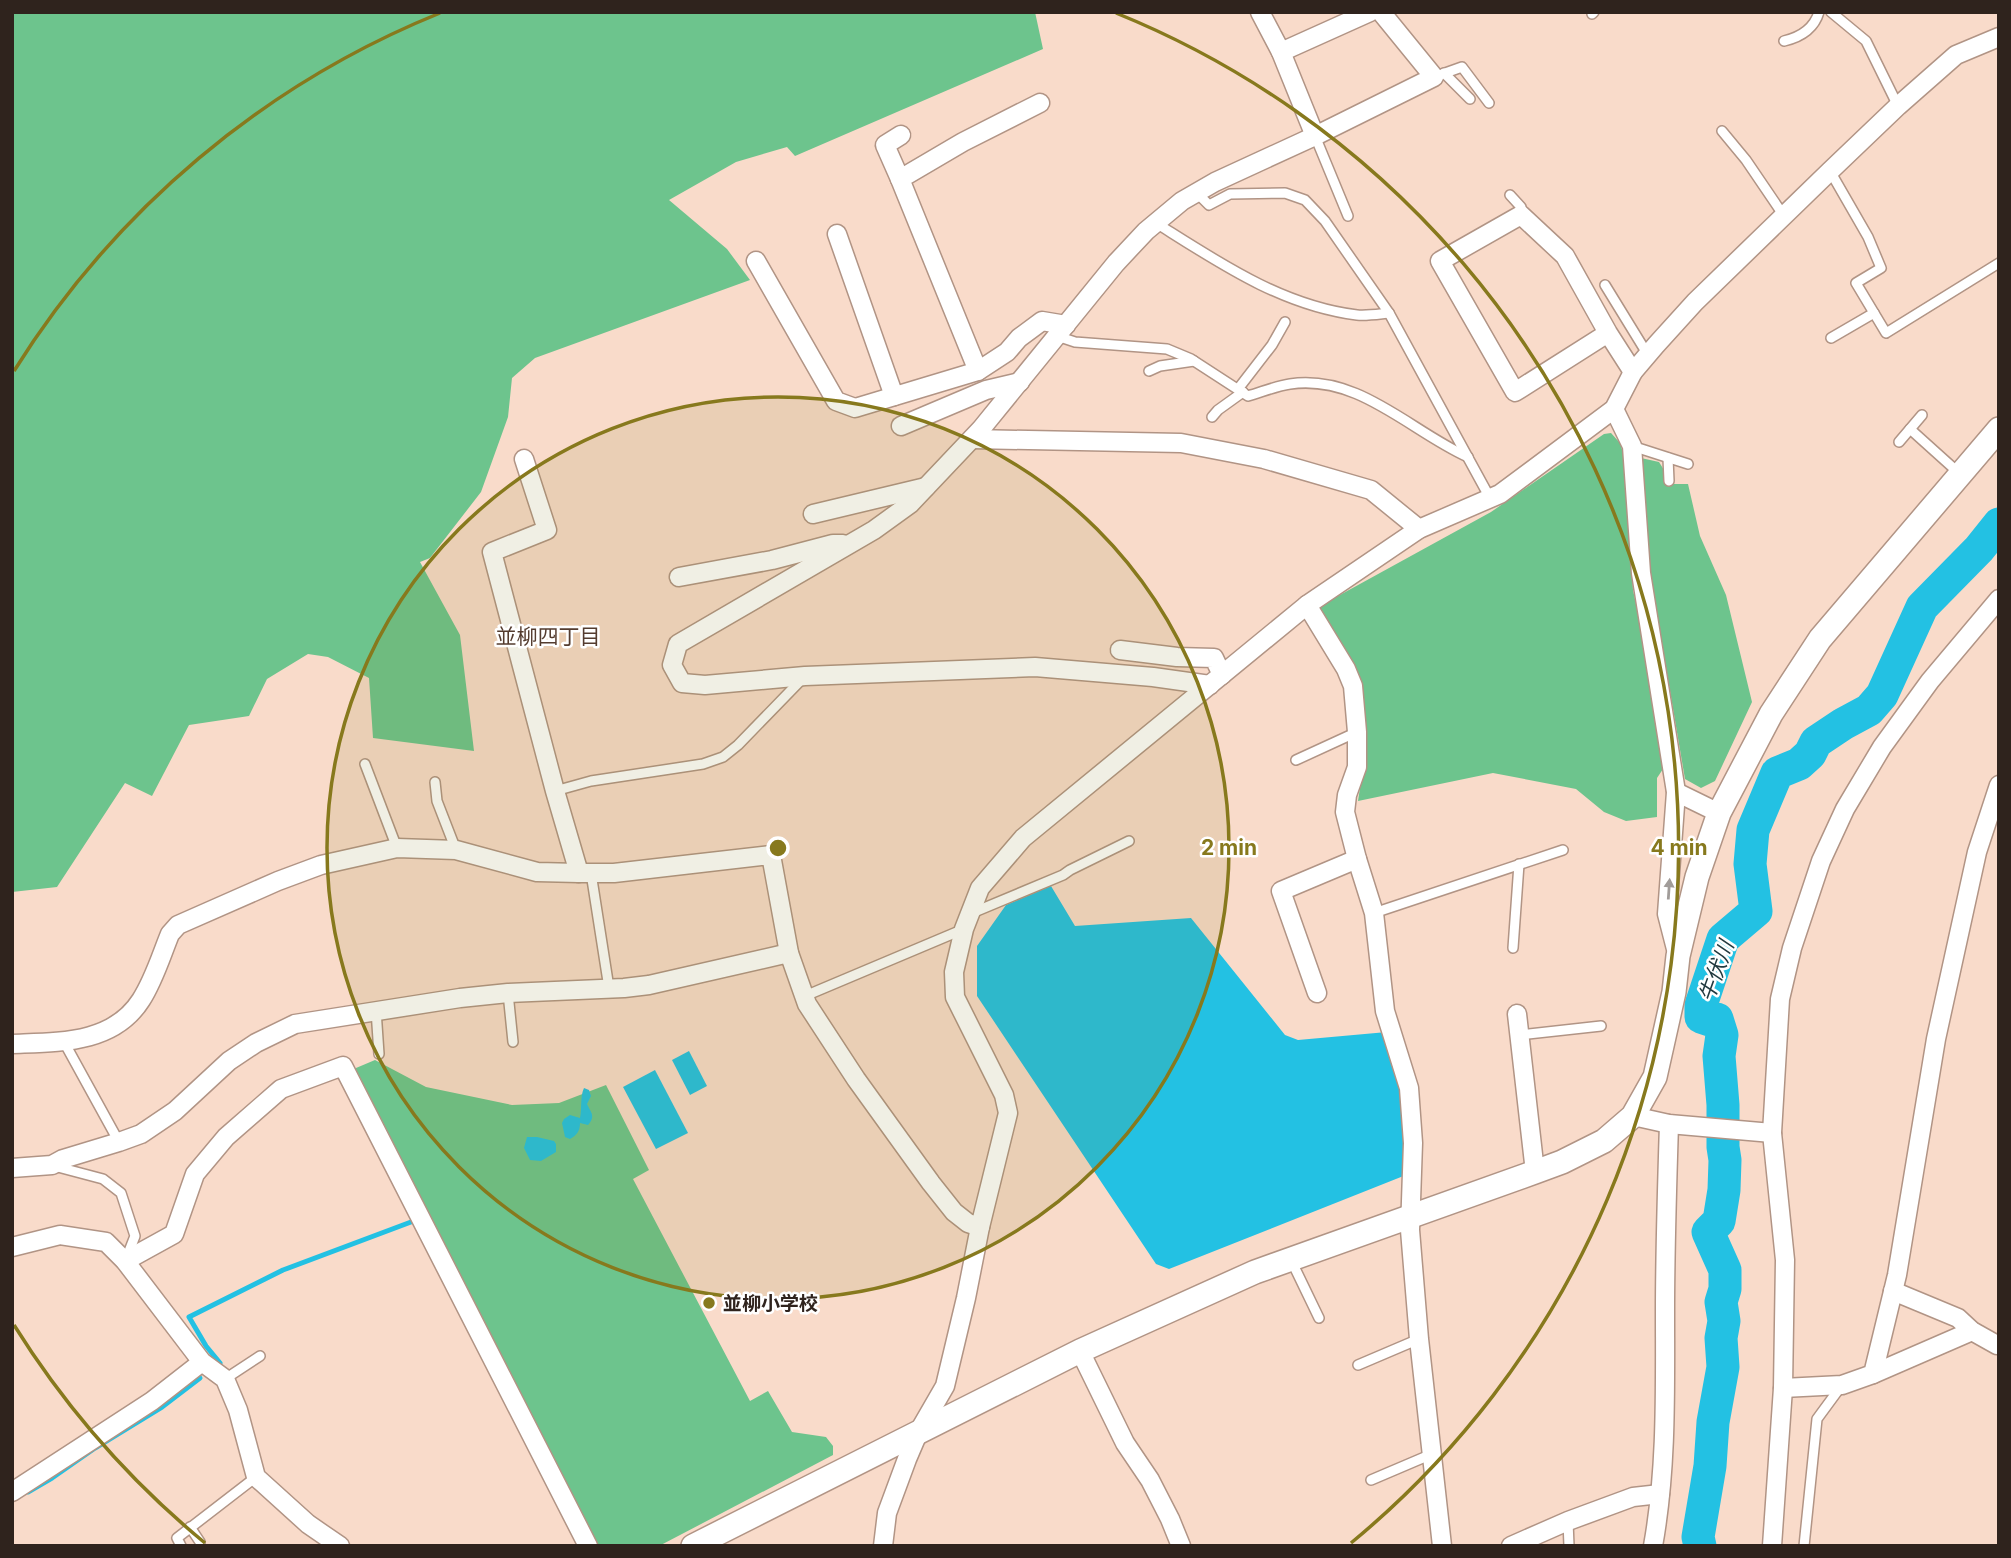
<svg xmlns="http://www.w3.org/2000/svg" width="2011" height="1558" viewBox="0 0 2011 1558" font-family="Inter,'Noto Sans JP',sans-serif">
<style>
.green{fill:#6dc48d}
.water{fill:#23c1e3}
.lines{fill:none;stroke-linecap:round;stroke-linejoin:round}
.stream{stroke:#23c1e3;stroke-width:5}
.river{stroke:#23c1e3;stroke-width:33}
.service-casing{stroke:#b19485;stroke-width:12}
.minor-casing{stroke:#b19485;stroke-width:21}
.tertiary-casing{stroke:#b19485;stroke-width:26}
.service{stroke:#fff;stroke-width:9}
.minor{stroke:#fff;stroke-width:18}
.tertiary{stroke:#fff;stroke-width:23}
.oneway{fill:#a19c99}
.ring{fill:none;stroke:#87791d;stroke-width:3.5}
.poi-dot{fill:#87791d;stroke:#fff;stroke-width:2.5}
.labels{text-anchor:middle;dominant-baseline:central;stroke-width:5;stroke-linejoin:round;paint-order:stroke}
.poi-label{font-size:19px;font-weight:bold;fill:#2f231d;stroke:#fff;text-anchor:start}
.neighbourhood-label{font-size:21px;fill:#543c2f;stroke:#fff}
.water-label{font-size:21px;font-style:italic;fill:#223a40;stroke:#fff}
.centre{fill:#87791d;stroke:#fff;stroke-width:3.5}
.ring-label{font-size:21px;text-anchor:middle;font-weight:bold;fill:#87791d;stroke:#fff;stroke-width:5;stroke-linejoin:round;paint-order:stroke}
</style>
<rect width="100%" height="100%" fill="#f9dbca"/>
<g class="green">
<path d="M 12,12 L 1035,12 L 1043,49 L 795,156 L 787,147 L 736,162 L 669,200 L 727,249 L 750,280 L 535,358 L 512,378 L 508,417 L 481,492 L 430,558 L 420,562 L 460,635 L 474,751 L 373,738 L 369,678 L 328,657 L 308,654 L 267,679 L 249,716 L 189,725 L 152,796 L 125,783 L 57,887 L 12,892 Z"/>
<path d="M 1611,433 L 1620,443 L 1626,462 L 1633,590 L 1642,632 L 1665,766 L 1657,778 L 1657,817 L 1626,821 L 1604,812 L 1576,789 L 1493,773 L 1358,801 L 1364,762 L 1364,719 L 1318,607 L 1491,512 L 1604,434 Z"/>
<path d="M 1641,458 L 1659,462 L 1664,470 L 1666,484 L 1688,484 L 1700,536 L 1726,595 L 1752,702 L 1715,781 L 1701,788 L 1685,779 L 1648,562 Z"/>
<path d="M 375,1060 L 426,1087 L 512,1105 L 559,1103 L 606,1085 L 649,1170 L 633,1179 L 750,1401 L 768,1391 L 792,1432 L 826,1437 L 833,1446 L 833,1455 L 659,1546 L 595,1546 L 354,1074 L 356,1068 Z"/>
</g>
<g class="water">
<path d="M 1051,886 L 1075,926 L 1191,918 L 1285,1035 L 1298,1040 L 1387,1032 L 1402,1088 L 1406,1175 L 1169,1269 L 1156,1264 L 977,996 L 977,946 L 1006,905 Z"/>
<path d="M 689,1051 L 707,1086 L 690,1095 L 672,1060 Z"/>
<path d="M 655,1070 L 688,1133 L 656,1149 L 623,1087 Z"/>
<path d="M 584,1088 L 589,1090 L 591,1096 L 587,1104 C 591,1113 596,1116 588,1125 L 580,1123 C 580,1131 577,1135 570,1139 L 565,1137 L 562,1123 L 564,1119 L 570,1115 L 580,1118 C 582,1109 580,1096 584,1088 Z"/>
<path d="M 527,1137 L 537,1137 L 554,1141 L 556,1144 L 556,1152 L 541,1161 L 530,1160 L 524,1148 Z"/>
</g>
<g class="lines">
<g class="stream">
<path d="M 220,1363 L 206,1346 L 189,1317 L 283,1270 L 411,1222"/>
<path d="M 28,1492 L 52,1478 L 95,1448 L 162,1407 L 200,1378"/>
</g>
<path class="river" d="M 1700,1546 L 1698,1537 L 1710,1466 L 1713,1422 L 1723,1367 L 1721,1338 L 1724,1321 L 1721,1302 L 1725,1289 L 1725,1270 L 1708,1232 L 1719,1221 L 1724,1190 L 1725,1160 L 1723,1147 L 1723,1105 L 1719,1056 L 1722,1035 L 1717,1019 L 1710,1020 L 1701,1017 L 1701,1005 L 1723,939 L 1756,911 L 1750,864 L 1753,830 L 1777,773 L 1799,764 L 1810,754 L 1816,742 L 1843,724 L 1869,710 L 1882,695 L 1922,607 L 1979,549 L 1999,524"/>
<g class="service-casing">
<g id="service">
<path d="M 1831,12 L 1866,41 L 1898,106"/>
<path d="M 1592,14 L 1594,12"/>
<path d="M 1784,41 C 1801,37 1814,29 1819,12"/>
<path d="M 1444,73 L 1470,99"/>
<path d="M 1434,77 L 1462,67 L 1489,103"/>
<path d="M 1722,131 L 1746,160 L 1784,216"/>
<path d="M 1315,136 L 1348,216"/>
<path d="M 1830,171 L 1868,237 L 1881,268 L 1856,283 L 1886,333 L 1999,263"/>
<path d="M 1197,193 L 1209,205 L 1230,194 L 1285,193 L 1305,200 L 1325,221 L 1389,313 L 1490,498"/>
<path d="M 1510,195 L 1521,207 L 1521,215"/>
<path d="M 1156,223 C 1218,262 1282,306 1357,315 C 1367,316 1379,314 1389,313"/>
<path d="M 1605,285 L 1648,355"/>
<path d="M 1057,336 L 1075,342 L 1167,349 L 1191,359 L 1248,396 C 1262,392 1276,386 1290,384 C 1359,374 1410,431 1468,457"/>
<path d="M 1831,338 L 1874,313"/>
<path d="M 1149,371 L 1160,366 L 1194,361"/>
<path d="M 1238,389 L 1272,345 L 1285,322"/>
<path d="M 1212,417 L 1218,410 L 1243,392"/>
<path d="M 1910,429 L 1960,474"/>
<path d="M 1899,442 L 1922,415"/>
<path d="M 1632,446 L 1688,464"/>
<path d="M 1668,458 L 1669,481"/>
<path d="M 1296,760 L 1357,732"/>
<path d="M 365,764 L 397,848"/>
<path d="M 435,782 L 437,801 L 456,850"/>
<path d="M 555,791 L 591,781 L 703,764 L 723,757 L 738,745 L 804,677"/>
<path d="M 591,873 L 609,988"/>
<path d="M 972,913 L 1063,875 L 1070,870 L 1129,841"/>
<path d="M 1374,913 L 1563,850"/>
<path d="M 1513,948 L 1519,864"/>
<path d="M 508,993 L 513,1042"/>
<path d="M 805,996 L 964,929"/>
<path d="M 376,1010 L 379,1054"/>
<path d="M 1519,1035 L 1601,1026"/>
<path d="M 64,1042 L 119,1142"/>
<path d="M 54,1166 L 103,1179 L 121,1193 L 135,1236 L 126,1259"/>
<path d="M 1291,1260 L 1319,1318"/>
<path d="M 1358,1365 L 1419,1339"/>
<path d="M 225,1379 L 260,1356"/>
<path d="M 1371,1480 L 1432,1454"/>
<path d="M 1568,1521 L 1569,1546"/>
<path d="M 190,1527 L 200,1542"/>
<path d="M 181,1546 L 177,1538 L 256,1477"/>
<path d="M 1804,1546 L 1817,1419 L 1842,1385"/>
</g>
</g>
<g class="minor-casing">
<g id="minor">
<path d="M 1260,12 L 1281,52 L 1315,136"/>
<path d="M 1281,52 L 1370,12"/>
<path d="M 900,179 L 885,145 L 901,135"/>
<path d="M 837,234 L 894,396"/>
<path d="M 756,261 L 836,401 L 855,408 L 978,371 L 1007,352 L 1019,338 L 1042,321 L 1066,325"/>
<path d="M 1608,333 L 1515,392 L 1440,261 L 1521,215 L 1565,256 L 1608,333 L 1633,372"/>
<path d="M 978,371 L 900,179 L 963,142 L 1040,103"/>
<path d="M 1614,409 L 1632,446 L 1641,573 L 1676,792 L 1667,914 L 1677,953"/>
<path d="M 901,426 L 986,390 L 1020,382"/>
<path d="M 972,439 L 1181,443 L 1264,459 L 1371,490 L 1419,529"/>
<path d="M 524,459 L 547,530 L 492,552 L 555,791 L 579,873"/>
<path d="M 813,514 L 926,487"/>
<path d="M 679,577 L 772,560 L 833,544 L 843,544"/>
<path d="M 1307,605 L 1346,669 L 1353,686 L 1357,732 L 1357,767 L 1347,795 L 1345,812 L 1357,859 L 1374,913 L 1385,1011 L 1409,1088 L 1413,1143 L 1410,1230 L 1419,1339 L 1442,1546"/>
<path d="M 1120,650 L 1177,657 L 1214,658 L 1222,675"/>
<path d="M 1210,685 L 1153,677 L 1035,667 L 805,676 L 705,685 L 682,683 L 672,665 L 678,644 L 874,530 L 910,504 L 981,429 L 1116,263 L 1146,231 L 1182,201 L 1215,182 L 1315,136 L 1434,77 L 1381,12"/>
<path d="M 1676,792 L 1719,813"/>
<path d="M 1317,993 L 1281,891 L 1357,859"/>
<path d="M 1517,1014 L 1535,1172"/>
<path d="M 12,1044 C 59,1042 113,1044 141,1000 C 154,980 161,956 170,934 L 178,925 L 278,881 L 321,865 L 397,848 L 456,850 L 537,872 L 579,873 L 614,873 L 771,855 L 789,953 L 807,1004 L 856,1079 L 931,1183 L 954,1212 L 968,1223 L 980,1227"/>
<path d="M 1633,1116 L 1669,1124 L 1772,1133"/>
<path d="M 12,1168 L 52,1165 L 63,1159 L 119,1142 L 141,1134 L 175,1111 L 229,1061 L 256,1043 L 295,1024 L 460,998 L 508,993 L 624,988 L 649,985 L 789,953"/>
<path d="M 12,1247 L 60,1235 L 106,1242 L 125,1261 L 202,1362 L 225,1379 L 238,1410 L 256,1477 L 308,1524 L 340,1546"/>
<path d="M 125,1261 L 174,1234 L 195,1174 L 226,1137 L 281,1089 L 343,1066 L 588,1546"/>
<path d="M 1893,1291 L 1958,1318 L 1972,1331 L 1997,1345"/>
<path d="M 1080,1351 L 1125,1443 L 1150,1480 L 1170,1519 L 1181,1546"/>
<path d="M 1873,1374 L 1972,1331"/>
<path d="M 1783,1388 L 1842,1385 L 1873,1374 L 1897,1275 L 1936,1039 L 1977,852 L 1999,785"/>
<path d="M 12,1492 L 152,1401 L 202,1362"/>
<path d="M 883,1546 L 887,1513 L 907,1459 L 919,1431 L 945,1386 L 966,1298 L 980,1227 L 1008,1113 L 1004,1095 L 955,997 L 954,972 L 964,929 L 980,888 L 1023,838 L 1307,605 L 1419,529 L 1500,494 L 1614,409 L 1633,372 L 1656,345 L 1695,302 L 1830,171 L 1898,106 L 1956,55 L 1999,37"/>
<path d="M 1511,1546 L 1568,1521 L 1633,1497 L 1660,1494"/>
<path d="M 1653,1546 C 1667,1469 1665,1389 1665,1311 C 1665,1249 1667,1187 1669,1124"/>
<path d="M 1772,1546 L 1783,1388 L 1785,1260 L 1772,1133 L 1780,999 L 1792,948 L 1821,861 L 1845,809 L 1882,747 L 1930,681 L 1999,599"/>
</g>
</g>
<g class="tertiary-casing">
<path id="tertiary" d="M 693,1546 L 1080,1351 L 1255,1272 L 1535,1172 L 1562,1162 L 1604,1141 L 1633,1116 L 1655,1077 L 1674,992 L 1678,956 L 1697,877 L 1719,813 L 1771,714 L 1820,639 L 1999,429"/>
</g>
<use href="#service" class="service"/>
<use href="#minor" class="minor"/>
<use href="#tertiary" class="tertiary"/>
</g>
<defs><path id="oneway-solid" d="M-6-.8H1V-3.2L6.5 0L1 3.2V.8H-6Z" transform="scale(1.75)"/></defs>
<use class="oneway" href="#oneway-solid" transform="translate(1669 889) rotate(-86)"/>
<circle cx="778" cy="848" r="451" fill="#87791d" fill-opacity=".12"/>
<g class="ring">
<circle cx="778" cy="848" r="451"/>
<path d="M205 1543A901 901 0 0 1 14 1325M14 371A901 901 0 0 1 440 13M1116 13A901 901 0 0 1 1351 1543"/>
</g>
<circle class="poi-dot" cx="709" cy="1303" r="7"/>
<g class="labels">
<g class="poi-label">
<text x="723" y="1303">並柳小学校</text>
</g>
<g class="neighbourhood-label">
<text x="548" y="636">並柳四丁目</text>
</g>
<g class="water-label">
<text transform="translate(1716 971) rotate(-70)">牛伏川</text>
</g>
</g>
<circle cx="778" cy="848" r="10" class="centre"/>
<g class="ring-label">
<text x="1229" y="855">2 min</text>
<text x="1679" y="855">4 min</text>
</g>
<rect width="2011" height="1558" fill="none" stroke="#2f231d" stroke-width="28"/>
</svg>
